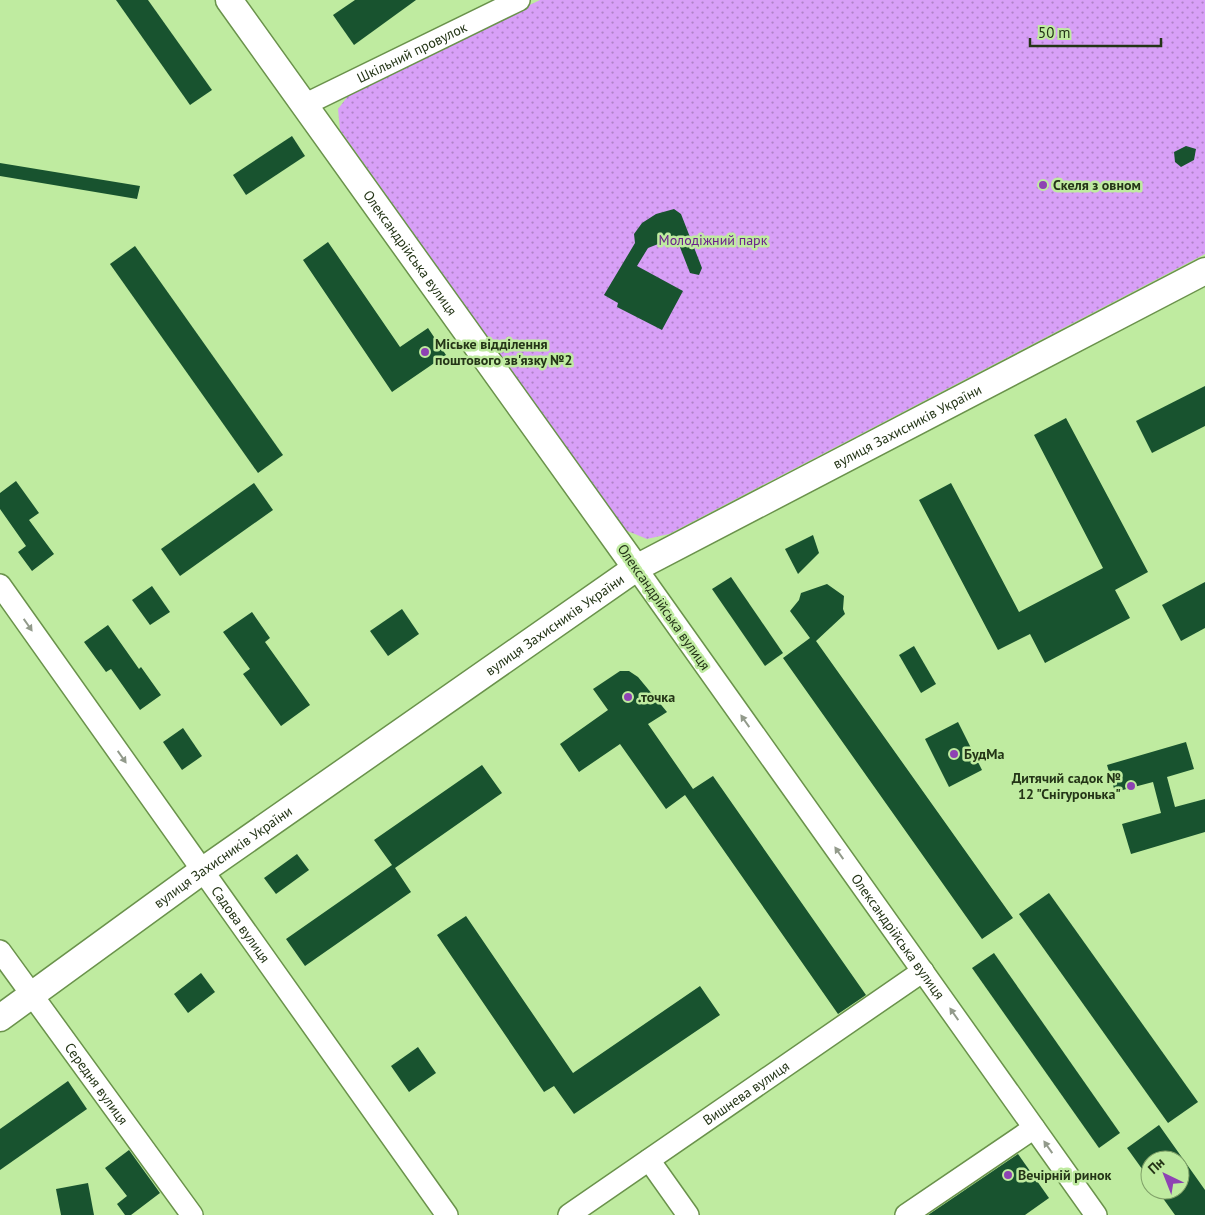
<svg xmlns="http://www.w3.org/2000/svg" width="1205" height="1215" viewBox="0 0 1205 1215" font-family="'PT Sans',sans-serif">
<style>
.park{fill:url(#park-dots)}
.building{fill:#18532f}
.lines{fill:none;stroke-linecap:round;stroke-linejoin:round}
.minor-casing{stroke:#6a924b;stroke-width:24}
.major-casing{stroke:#6a924b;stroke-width:29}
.minor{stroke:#fff;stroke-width:21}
.major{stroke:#fff;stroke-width:26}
.oneway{fill:#929a8b}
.poi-dot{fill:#8e42b3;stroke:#bfeba0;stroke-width:2}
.labels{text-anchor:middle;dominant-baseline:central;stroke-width:5;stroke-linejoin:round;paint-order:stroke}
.street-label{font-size:14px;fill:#243517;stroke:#bfeba0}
.poi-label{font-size:14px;font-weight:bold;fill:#243517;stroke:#bfeba0;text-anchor:start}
.park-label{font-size:14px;fill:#6a1f8b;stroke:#bfeba0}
</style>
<defs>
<pattern id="park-dots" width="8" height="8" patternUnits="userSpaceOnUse" patternTransform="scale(1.25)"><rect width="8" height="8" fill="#d8a0f7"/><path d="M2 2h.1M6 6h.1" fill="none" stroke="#af83c7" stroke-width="1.8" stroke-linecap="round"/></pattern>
</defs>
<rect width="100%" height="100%" fill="#bfeba0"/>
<path class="park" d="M 540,0 L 1205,0 L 1205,254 L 669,534 L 647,539 L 625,530 L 340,130 L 338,109 L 351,92 Z"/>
<g class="building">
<path d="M 116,0 L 148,0 L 212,90 L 190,105 Z"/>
<path d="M 355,0 L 416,0 L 354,45 L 333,15 Z"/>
<path d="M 292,136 L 305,156 L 246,195 L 233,175 Z"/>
<path d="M 1186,146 L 1196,149 L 1194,160 L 1181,167 L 1175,162 L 1174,152 Z"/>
<path d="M 0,163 L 140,186 L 137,199 L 0,176 Z"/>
<path d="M 674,209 L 681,214 L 702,268 L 699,275 L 690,273 L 676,237 L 648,248 L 637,266 L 683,291 L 662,330 L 617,307 L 618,303 L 604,295 L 635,243 L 634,234 L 642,223 L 656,214 Z"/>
<path d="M 328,242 L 400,347 L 428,328 L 446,355 L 392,392 L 303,260 Z"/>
<path d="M 135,246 L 283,455 L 258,473 L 110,264 Z"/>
<path d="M 1205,386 L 1205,426 L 1152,453 L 1136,421 Z"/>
<path d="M 1066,418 L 1148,572 L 1115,590 L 1130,618 L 1045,663 L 1030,634 L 998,650 L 919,500 L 951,483 L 1019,612 L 1103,568 L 1034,435 Z"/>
<path d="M 16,481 L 39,513 L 29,520 L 54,554 L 32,571 L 18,552 L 26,546 L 0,509 L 0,493 Z"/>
<path d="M 254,483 L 273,510 L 180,576 L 161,549 Z"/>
<path d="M 813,535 L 819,553 L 798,574 L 785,549 Z"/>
<path d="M 731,577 L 783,653 L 765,666 L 712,589 Z"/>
<path d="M 1205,582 L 1205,628 L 1181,641 L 1162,605 Z"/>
<path d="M 827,584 L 844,596 L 843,609 L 845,614 L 816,641 L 1013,918 L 982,939 L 783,658 L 810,638 L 790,611 L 799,600 L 801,593 Z"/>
<path d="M 152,586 L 170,612 L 150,625 L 132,600 Z"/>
<path d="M 402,609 L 419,634 L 388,656 L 370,631 Z"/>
<path d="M 252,612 L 270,638 L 265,642 L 310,705 L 281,726 L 243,674 L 250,669 L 223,632 Z"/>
<path d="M 108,625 L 139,669 L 141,667 L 161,695 L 140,710 L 111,669 L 106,672 L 84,642 Z"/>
<path d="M 914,646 L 936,684 L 921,693 L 899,655 Z"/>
<path d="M 620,671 L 629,671 L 638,677 L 667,712 L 648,724 L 693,789 L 713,776 L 866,995 L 838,1014 L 685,795 L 666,809 L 620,744 L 579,772 L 560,744 L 608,710 L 593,689 Z"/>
<path d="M 958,722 L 982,770 L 949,787 L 925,739 Z"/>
<path d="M 183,728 L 202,756 L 182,770 L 163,742 Z"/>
<path d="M 1186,742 L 1194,769 L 1167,777 L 1175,807 L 1205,799 L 1205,832 L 1131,854 L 1122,824 L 1161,813 L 1153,782 L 1115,792 L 1107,765 Z"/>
<path d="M 482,765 L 502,793 L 395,868 L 411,892 L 305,966 L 286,939 L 392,865 L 374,840 Z"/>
<path d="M 297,854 L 309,870 L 276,894 L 264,878 Z"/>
<path d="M 1049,893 L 1198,1102 L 1168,1123 L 1019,914 Z"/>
<path d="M 466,916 L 573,1073 L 700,986 L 720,1015 L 574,1114 L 554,1086 L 544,1092 L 437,935 Z"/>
<path d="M 994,953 L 1120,1133 L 1099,1148 L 972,968 Z"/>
<path d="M 201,973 L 215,992 L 188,1013 L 174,994 Z"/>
<path d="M 418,1047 L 436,1073 L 409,1092 L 391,1066 Z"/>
<path d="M 68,1081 L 87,1109 L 0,1170 L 0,1129 Z"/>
<path d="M 1159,1125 L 1205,1190 L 1205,1215 L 1175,1215 L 1157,1190 L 1180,1190 L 1180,1160 L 1150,1160 L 1150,1180 L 1127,1148 Z"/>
<path d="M 129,1150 L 160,1193 L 131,1215 L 125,1215 L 117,1204 L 127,1196 L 105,1168 Z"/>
<path d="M 1018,1154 L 1049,1198 L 1025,1215 L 928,1215 Z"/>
<path d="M 88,1183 L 94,1215 L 61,1215 L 56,1189 Z"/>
</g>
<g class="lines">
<g class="minor-casing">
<g id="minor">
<path id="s1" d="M 304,105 L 519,0"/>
<path id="s2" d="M 636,568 L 1096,1215"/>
<path id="s3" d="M 0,585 L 447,1215"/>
<path id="s4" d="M 0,951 L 192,1215"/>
<path d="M 649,1160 L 688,1215"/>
<path id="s5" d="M 569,1215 L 923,971"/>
<path d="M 906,1215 L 1034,1128"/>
</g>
</g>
<g class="major-casing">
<g id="major">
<path id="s6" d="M 229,0 L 636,568"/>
<path id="s7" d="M 0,1018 L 202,871 L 636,568 L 1205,271"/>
</g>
</g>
<use href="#minor" class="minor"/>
<use href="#major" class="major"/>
</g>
<defs><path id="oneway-solid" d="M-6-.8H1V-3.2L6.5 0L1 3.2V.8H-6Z" transform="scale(1.25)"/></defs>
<g class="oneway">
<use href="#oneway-solid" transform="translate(28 625) rotate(55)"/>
<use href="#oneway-solid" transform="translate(745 721) rotate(-125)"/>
<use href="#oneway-solid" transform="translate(122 757) rotate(55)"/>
<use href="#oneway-solid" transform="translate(839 853) rotate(-125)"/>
<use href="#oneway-solid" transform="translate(954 1014) rotate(-125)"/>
<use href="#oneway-solid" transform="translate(1048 1147) rotate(-125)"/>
</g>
<g class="poi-dot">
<circle cx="1043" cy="185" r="5"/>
<circle cx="425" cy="352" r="5"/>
<circle cx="628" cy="697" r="5"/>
<circle cx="954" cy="754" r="5"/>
<circle cx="1131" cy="786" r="5"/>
<circle cx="1008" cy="1175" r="5"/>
</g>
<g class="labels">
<g class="street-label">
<text stroke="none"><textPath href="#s1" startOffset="120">Шкільний провулок</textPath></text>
<text stroke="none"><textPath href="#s6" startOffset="311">Олександрійська вулиця</textPath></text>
<text stroke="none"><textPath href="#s7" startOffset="1085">вулиця Захисників України</textPath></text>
<text transform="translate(664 607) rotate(55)">Олександрійська вулиця</text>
<text stroke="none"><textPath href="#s7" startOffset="680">вулиця Захисників України</textPath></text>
<text stroke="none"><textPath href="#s7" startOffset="275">вулиця Захисників України</textPath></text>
<text stroke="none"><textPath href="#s3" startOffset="416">Садова вулиця</textPath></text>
<text stroke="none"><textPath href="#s2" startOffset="452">Олександрійська вулиця</textPath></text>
<text stroke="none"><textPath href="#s4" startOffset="164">Середня вулиця</textPath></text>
<text stroke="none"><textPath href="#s5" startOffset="215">Вишнева вулиця</textPath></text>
</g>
<g class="poi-label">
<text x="1053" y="185">Скеля з овном</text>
<text x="435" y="344">Міське відділення<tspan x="435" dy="16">поштового зв'язку №2</tspan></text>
<text x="638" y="697">.точка</text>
<text x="964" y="754">БудМа</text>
<text x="1121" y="778" text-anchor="end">Дитячий садок №<tspan x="1121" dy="16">12 "Снігуронька"</tspan></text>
<text x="1018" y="1175">Вечірній ринок</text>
</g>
<g class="park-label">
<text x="713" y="240">Молодіжний парк</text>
</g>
</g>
<g transform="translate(1165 1175) rotate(317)"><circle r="24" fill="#bfeba0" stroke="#81a269"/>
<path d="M0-4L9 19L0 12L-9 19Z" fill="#8e42b3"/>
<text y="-8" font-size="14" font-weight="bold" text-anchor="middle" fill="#243517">Пн</text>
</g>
<path d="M1030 38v8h131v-8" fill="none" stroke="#243517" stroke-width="2.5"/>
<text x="1038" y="38" font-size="15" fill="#243517" stroke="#bfeba0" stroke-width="4" paint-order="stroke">50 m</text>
</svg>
